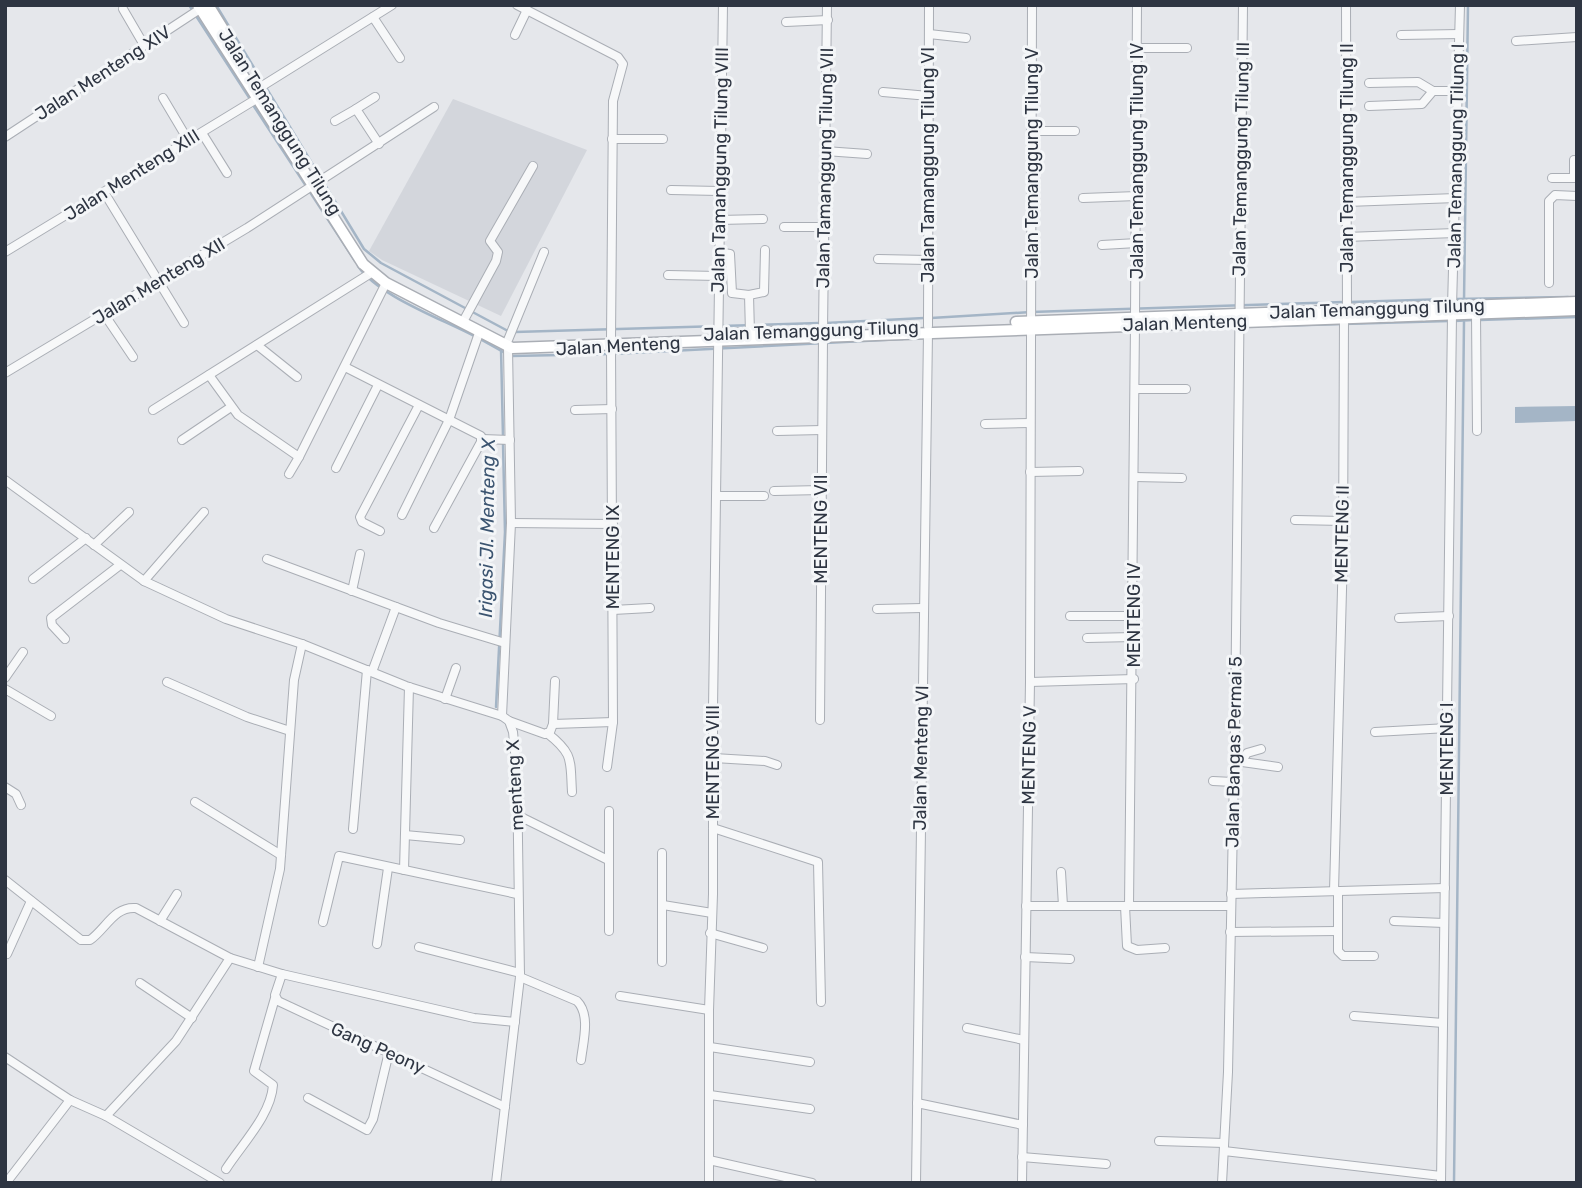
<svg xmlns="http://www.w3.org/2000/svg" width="1582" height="1188" viewBox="0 0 1582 1188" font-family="Rubik,sans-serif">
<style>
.built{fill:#d3d6dc}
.water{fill:#a4b5c6}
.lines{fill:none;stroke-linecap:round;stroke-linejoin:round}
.stream{stroke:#a4b5c6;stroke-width:2.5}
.street-casing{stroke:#aaaeb5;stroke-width:10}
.secondary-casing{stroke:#aaaeb5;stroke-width:13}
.street{stroke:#f7f8f9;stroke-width:8}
.secondary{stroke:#fff;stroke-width:10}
.labels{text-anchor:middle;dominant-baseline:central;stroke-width:6;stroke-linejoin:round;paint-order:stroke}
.street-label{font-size:18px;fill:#2e3542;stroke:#f4f6f8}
.water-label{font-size:19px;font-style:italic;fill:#3c5571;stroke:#f4f6f8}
</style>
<rect width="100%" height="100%" fill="#e5e7eb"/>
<path class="built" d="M 453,99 L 587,150 L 501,316 L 382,260 L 369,251 Z"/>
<path class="water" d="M 1577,406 L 1577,421 L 1515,423 L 1515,407 Z"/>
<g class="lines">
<g class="stream">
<path d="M 189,5 L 250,99"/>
<path d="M 216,5 L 364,249 L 381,263 L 508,331"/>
<path d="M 253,105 L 355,261"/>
<path d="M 358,266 C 378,296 442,319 474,336"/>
<path d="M 1456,299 L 1568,297"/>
<path d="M 1464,301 L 1468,5"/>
<path d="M 1351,302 L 1449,299"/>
<path d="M 931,318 L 1031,312 L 1344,302"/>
<path d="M 1480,320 L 1577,317"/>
<path d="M 1455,321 L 1473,320"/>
<path d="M 826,323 L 924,318"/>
<path d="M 1273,326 L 1449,321"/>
<path d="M 515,332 L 819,323"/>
<path d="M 480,339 L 505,353"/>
<path d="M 501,349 L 503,437"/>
<path d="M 511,356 L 611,354 L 903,339"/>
<path d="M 496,707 L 505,532 L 503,443"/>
<path d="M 1454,1183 L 1464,322"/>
</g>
<g class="street-casing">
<g id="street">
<path d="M 517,5 L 618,57 L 623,64 L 613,101 L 611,339"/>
<path d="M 1346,5 L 1347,310"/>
<path d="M 123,9 L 144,45"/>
<path d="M 373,17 L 400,58"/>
<path d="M 786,22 L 828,20"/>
<path d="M 929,34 L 966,38"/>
<path d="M 515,35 L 527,10"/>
<path d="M 1401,35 L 1459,34"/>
<path d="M 1516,41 L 1577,37"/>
<path d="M 1137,48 L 1187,48"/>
<path d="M 1369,83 L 1418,82 L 1433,91 L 1422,104 L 1369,106"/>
<path d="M 259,88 L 392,5"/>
<path d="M 1433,91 L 1459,91"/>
<path d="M 883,92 L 929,96"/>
<path d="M 375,97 L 356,109 L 379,144"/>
<path d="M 163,98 L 188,140"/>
<path d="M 335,121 L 356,109"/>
<path d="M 1031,131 L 1075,131"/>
<path d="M 202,133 L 227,173"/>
<path d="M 5,137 L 200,9"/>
<path d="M 612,139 L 663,139"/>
<path d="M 825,151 L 867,154"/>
<path d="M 1552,178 L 1577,178"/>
<path d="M 1574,178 L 1574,160"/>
<path d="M 671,190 L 719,191"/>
<path d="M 104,192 L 184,323"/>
<path d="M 1083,198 L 1137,196"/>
<path d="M 1347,202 L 1456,198"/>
<path d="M 719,220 L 763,219"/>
<path d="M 784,227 L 823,227"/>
<path d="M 1346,237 L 1455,233"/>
<path d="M 1102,245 L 1137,243"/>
<path d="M 5,252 L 258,98"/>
<path d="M 718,252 L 730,254 L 732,293 L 749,295 L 750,333"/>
<path d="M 878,259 L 928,260"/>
<path d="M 668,275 L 718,276"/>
<path d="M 1549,283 L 1549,201 L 1555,195 L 1577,196"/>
<path d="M 749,295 L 764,292 L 765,250"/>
<path d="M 1452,307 L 1460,5"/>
<path d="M 104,314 L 133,357"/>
<path d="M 1476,314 L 1477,431"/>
<path d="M 1135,317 L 1137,5"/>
<path d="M 465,318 L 496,261 L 498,252 L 490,241 L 533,166"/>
<path d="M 928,326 L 929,5"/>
<path d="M 823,331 L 827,5"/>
<path d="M 508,340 L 544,252"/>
<path d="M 257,345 L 297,377"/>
<path d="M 345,367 L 481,436 L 481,442 L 434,528"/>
<path d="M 5,373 L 247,228 L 434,107"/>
<path d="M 209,375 L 238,415 L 299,457 L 386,283"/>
<path d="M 1136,389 L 1186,389"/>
<path d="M 153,410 L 371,273"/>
<path d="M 575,410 L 612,409"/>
<path d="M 985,424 L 1030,423"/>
<path d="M 777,431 L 822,430"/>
<path d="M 482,439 L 510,440"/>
<path d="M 182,440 L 231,407"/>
<path d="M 336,468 L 378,385"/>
<path d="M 1030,472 L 1079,471"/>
<path d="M 289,474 L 299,457"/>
<path d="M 1135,477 L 1182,478"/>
<path d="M 5,480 L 144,581 L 204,512"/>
<path d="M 774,491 L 822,490"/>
<path d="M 717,496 L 764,496"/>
<path d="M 402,515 L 449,420 L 479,333"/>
<path d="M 1295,520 L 1343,521"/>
<path d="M 511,523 L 613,524"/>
<path d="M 380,531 L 362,522 L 360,517 L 419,405"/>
<path d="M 94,545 L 129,512"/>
<path d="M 267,559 L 439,623 L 505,643"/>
<path d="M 33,579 L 86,538"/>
<path d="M 144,581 L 226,619 L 302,644 L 406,686 L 502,716"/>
<path d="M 352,591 L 360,554"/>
<path d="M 877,609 L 922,608"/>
<path d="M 613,610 L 650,608"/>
<path d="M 1070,616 L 1134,616"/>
<path d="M 1399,618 L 1449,616"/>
<path d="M 1087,638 L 1134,637"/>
<path d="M 65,639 L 52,625 L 51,618 L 120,565"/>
<path d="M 372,672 L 396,607"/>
<path d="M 5,678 L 23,652"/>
<path d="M 167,682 L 247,717 L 290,731"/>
<path d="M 1030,682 L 1134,679"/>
<path d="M 5,689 L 51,716"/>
<path d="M 445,699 L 456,668"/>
<path d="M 820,720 L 823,338"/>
<path d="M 509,721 L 545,734 L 550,732 L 553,724 L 555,681"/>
<path d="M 553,724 L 613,722"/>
<path d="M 1375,732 L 1448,728"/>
<path d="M 547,733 C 574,754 570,760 572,792"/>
<path d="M 714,758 L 765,761 L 777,765"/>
<path d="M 1235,761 L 1278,767"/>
<path d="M 1242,761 L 1247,753 L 1261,749"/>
<path d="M 607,767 L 613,722 L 611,346"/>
<path d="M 1213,781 L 1233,782"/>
<path d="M 5,787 L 16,794 L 21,805"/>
<path d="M 195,802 L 281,855"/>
<path d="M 609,811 L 609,931"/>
<path d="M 517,815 L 608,860"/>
<path d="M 713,828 L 818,862 L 821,1002"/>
<path d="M 353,829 L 367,670"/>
<path d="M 405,835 L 460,840"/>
<path d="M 404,870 L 409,687"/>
<path d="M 1061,872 L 1063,906"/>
<path d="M 5,880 L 81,940 L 90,940 C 106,929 114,906 136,908 L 230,958"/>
<path d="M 1334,891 L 1343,552 L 1344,318"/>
<path d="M 1338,891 L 1338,951 L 1343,956 L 1374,956"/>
<path d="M 1231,894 L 1445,888"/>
<path d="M 663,905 L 712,913"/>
<path d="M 1026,906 L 1231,906"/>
<path d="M 1125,906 L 1127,946 L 1137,950 L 1165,948"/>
<path d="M 1129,906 L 1135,325"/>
<path d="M 160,921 L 177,894"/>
<path d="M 1394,921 L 1444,923"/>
<path d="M 323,922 L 339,856 L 517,894"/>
<path d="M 1230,932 L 1337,931"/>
<path d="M 710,933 L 763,948"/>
<path d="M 377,944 L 388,868"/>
<path d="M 419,947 L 520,973"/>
<path d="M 7,954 L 31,901"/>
<path d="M 1025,957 L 1070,959"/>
<path d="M 662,962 L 662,853"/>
<path d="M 258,967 L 280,869 L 294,680 L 302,644"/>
<path d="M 282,974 L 275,995 L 278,1001 L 505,1107"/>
<path d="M 520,977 L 577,1001 C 591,1015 583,1042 581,1060"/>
<path d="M 140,983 L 192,1018"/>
<path d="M 620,996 L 709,1010"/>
<path d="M 1354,1016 L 1443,1023"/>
<path d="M 967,1028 L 1024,1040"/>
<path d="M 710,1047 L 810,1062"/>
<path d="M 5,1057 L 70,1100 L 106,1116 L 176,1041 L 230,958 L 282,974 L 474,1018 L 515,1022"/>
<path d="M 710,1095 L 810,1109"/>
<path d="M 308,1098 L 367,1130 L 373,1119 L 389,1052"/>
<path d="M 917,1103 L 1023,1125"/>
<path d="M 106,1116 L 220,1183"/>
<path d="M 1159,1141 L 1224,1143"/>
<path d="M 1224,1151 L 1441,1176"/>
<path d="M 1022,1157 L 1106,1164"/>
<path d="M 709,1160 L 812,1183"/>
<path d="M 226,1169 C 242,1144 271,1115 273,1085 L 254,1071 L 275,998"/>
<path d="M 6,1183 L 70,1100"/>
<path d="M 496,1183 L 520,977 L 517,772 L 513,732 L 509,721 L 502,716 L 511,523 L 508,348"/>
<path d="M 709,1183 L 709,1010 L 713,894 L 713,708 L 723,5"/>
<path d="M 916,1183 L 928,333"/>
<path d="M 1022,1183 L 1030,682 L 1032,5"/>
<path d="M 1222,1183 L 1228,1072 L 1235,723 L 1243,5"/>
<path d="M 1441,1183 L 1452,315"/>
</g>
</g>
<g class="secondary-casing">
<g id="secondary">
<path d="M 198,5 L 363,264 L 386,283 L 512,348 L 1577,310"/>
<path d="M 208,5 L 229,39"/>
<path d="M 1016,322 L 1577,302"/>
<path d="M 733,334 L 773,332"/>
</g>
</g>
<use href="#street" class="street"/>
<use href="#secondary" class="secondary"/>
</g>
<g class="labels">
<g class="street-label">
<text transform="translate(103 73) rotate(-33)">Jalan Menteng XIV</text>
<text transform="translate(280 122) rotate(58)">Jalan Temanggung Tilung</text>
<text transform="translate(1456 156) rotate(-89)">Jalan Temanggung Tilung I</text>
<text transform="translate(1347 158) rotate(-90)">Jalan Temanggung Tilung II</text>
<text transform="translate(1241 159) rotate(-89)">Jalan Temanggung Tilung III</text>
<text transform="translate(1137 161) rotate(-90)">Jalan Temanggung Tilung IV</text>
<text transform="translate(1032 163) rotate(-90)">Jalan Temanggung Tilung V</text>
<text transform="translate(928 165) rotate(-90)">Jalan Tamanggung Tilung VI</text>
<text transform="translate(825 168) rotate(-89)">Jalan Tamanggung Tilung VII</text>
<text transform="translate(720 170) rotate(-89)">Jalan Tamanggung Tilung VIII</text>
<text transform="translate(132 175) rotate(-32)">Jalan Menteng XIII</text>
<text transform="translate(159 281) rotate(-31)">Jalan Menteng XII</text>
<text transform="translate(1377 309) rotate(-2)">Jalan Temanggung Tilung</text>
<text transform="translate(1185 323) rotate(-2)">Jalan Menteng</text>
<text transform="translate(811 331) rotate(-2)">Jalan Temanggung Tilung</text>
<text transform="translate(618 346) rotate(-3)">Jalan Menteng</text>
<text transform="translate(821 529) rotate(-90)">MENTENG VII</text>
<text transform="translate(1342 534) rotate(-89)">MENTENG II</text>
<text transform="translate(613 557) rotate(-90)">MENTENG IX</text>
<text transform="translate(1134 615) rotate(-90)">MENTENG IV</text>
<text transform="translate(1447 749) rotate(-90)">MENTENG I</text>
<text transform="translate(1234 752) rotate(-89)">Jalan Bangas Permai 5</text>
<text transform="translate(1029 755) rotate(-89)">MENTENG V</text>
<text transform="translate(921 758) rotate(-89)">Jalan Menteng VI</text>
<text transform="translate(713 762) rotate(-90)">MENTENG VIII</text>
<text transform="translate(515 785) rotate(-93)">menteng X</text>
<text transform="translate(378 1048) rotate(24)">Gang Peony</text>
</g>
<g class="water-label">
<text transform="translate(487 528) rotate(-89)">Irigasi Jl. Menteng X</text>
</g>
</g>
<rect width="1582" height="1188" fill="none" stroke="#2e3542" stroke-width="14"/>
</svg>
